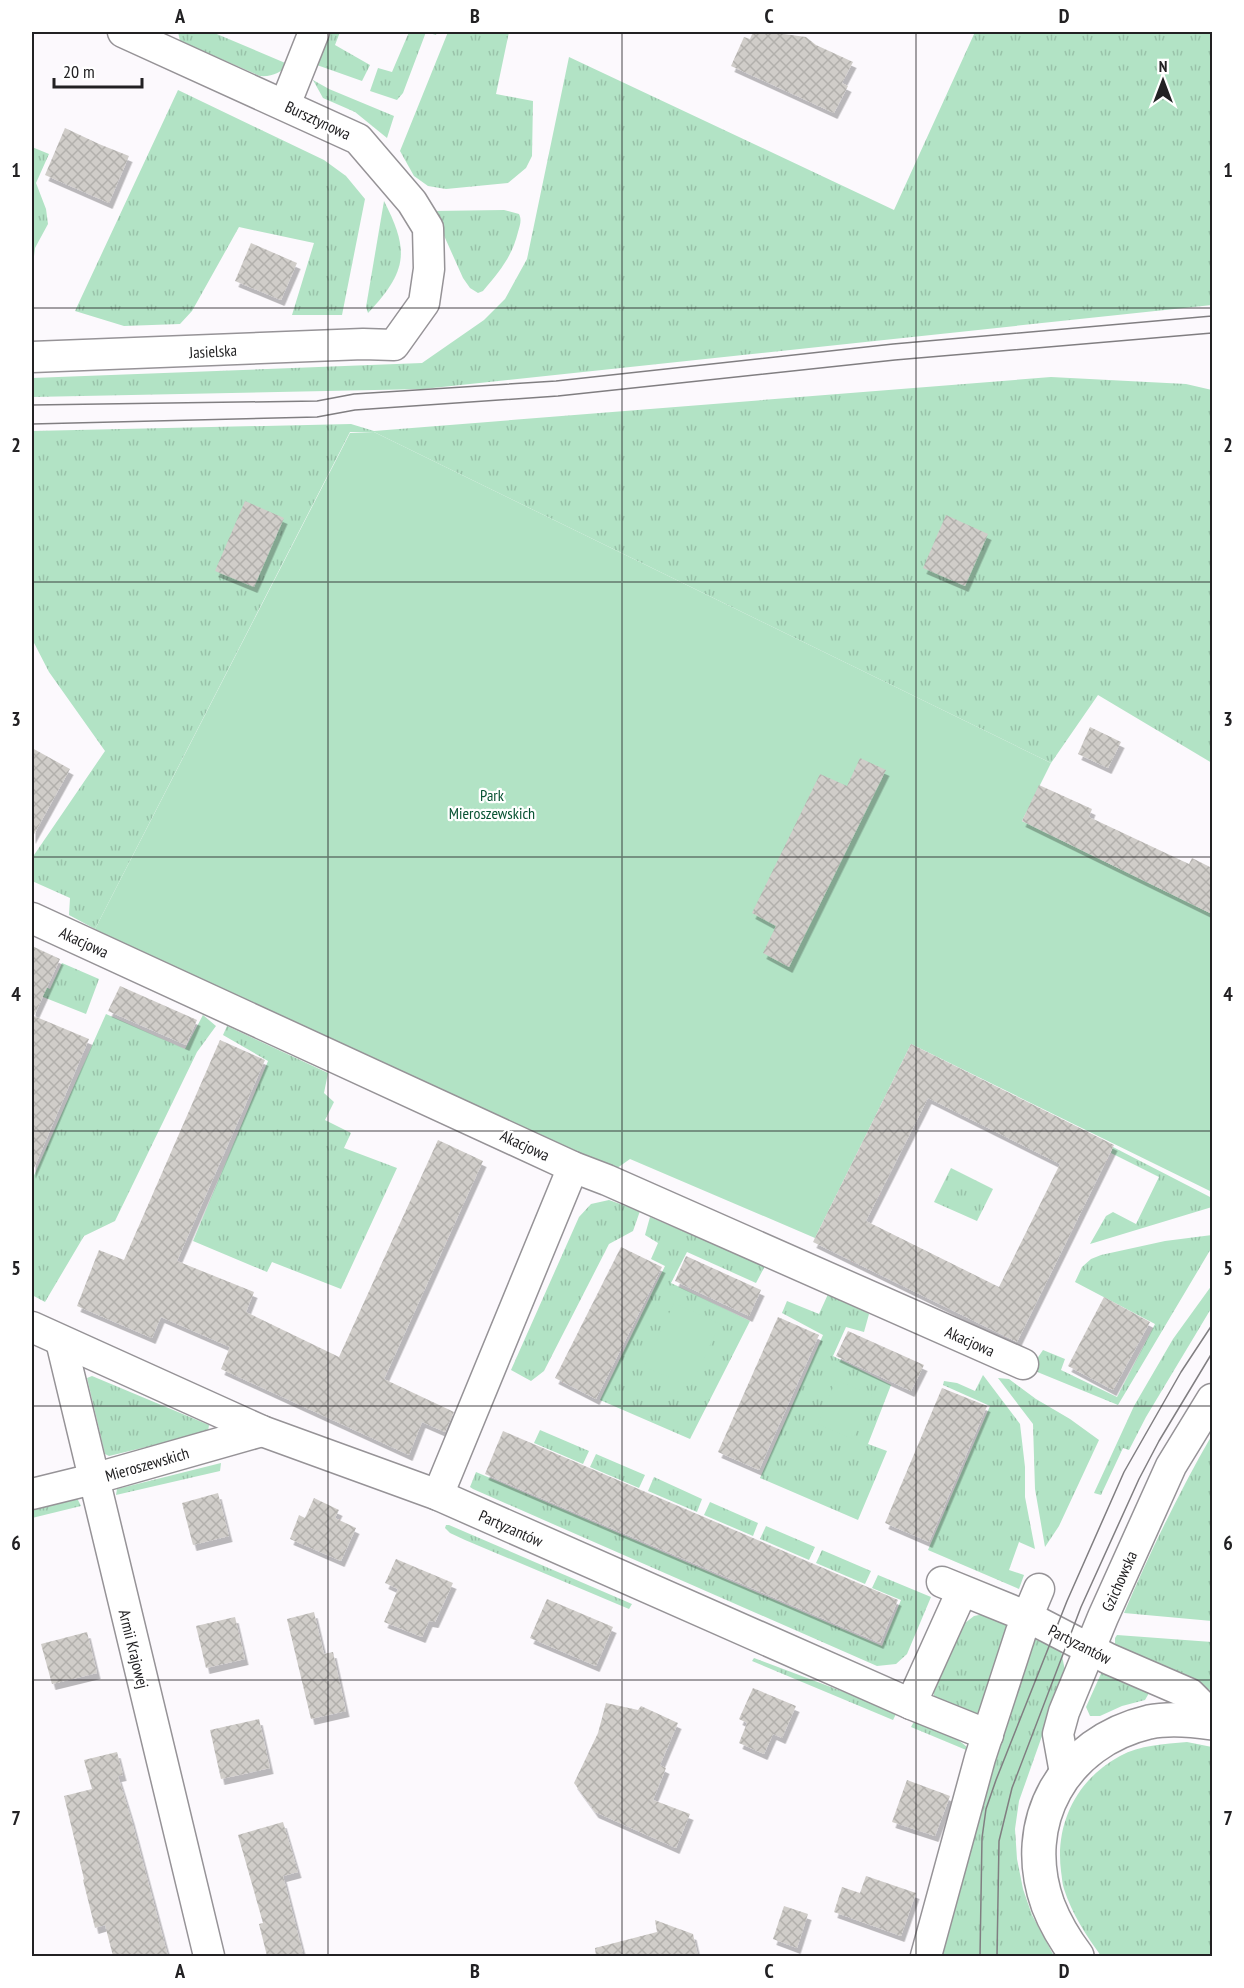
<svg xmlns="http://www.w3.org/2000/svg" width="1244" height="1988" viewBox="0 0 1244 1988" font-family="'PT Sans Narrow',sans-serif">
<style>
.grass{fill:url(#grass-tufts)}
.park{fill:#b2e3c5}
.building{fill:url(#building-cross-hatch);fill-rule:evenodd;filter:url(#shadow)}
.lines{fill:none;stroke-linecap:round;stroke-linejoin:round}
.minor-casing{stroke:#969397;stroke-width:33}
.major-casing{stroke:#969397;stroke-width:36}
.minor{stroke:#fff;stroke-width:30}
.major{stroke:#fff;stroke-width:33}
.tram{stroke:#807e81;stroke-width:1.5}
.grid{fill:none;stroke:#222123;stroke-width:1.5;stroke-opacity:0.55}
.labels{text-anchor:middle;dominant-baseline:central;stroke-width:4.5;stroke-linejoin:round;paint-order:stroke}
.street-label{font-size:16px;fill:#222123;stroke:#fff}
.park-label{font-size:16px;fill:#075232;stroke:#fff}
.neatline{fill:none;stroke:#222123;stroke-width:2}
.grid-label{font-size:20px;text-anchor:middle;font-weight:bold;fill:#222123}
</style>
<defs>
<pattern id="grass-tufts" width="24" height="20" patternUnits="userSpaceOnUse" patternTransform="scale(1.5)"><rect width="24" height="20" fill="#b2e3c5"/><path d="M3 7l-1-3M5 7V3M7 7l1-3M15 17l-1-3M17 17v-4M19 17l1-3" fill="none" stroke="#99c2a9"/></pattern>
<pattern id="building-cross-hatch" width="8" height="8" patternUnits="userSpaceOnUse" patternTransform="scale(1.5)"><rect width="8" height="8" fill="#d0cdc9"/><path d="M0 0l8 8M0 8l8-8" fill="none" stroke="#b2b0ac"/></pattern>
<filter id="shadow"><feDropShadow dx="3.5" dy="6" stdDeviation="0" flood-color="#0004"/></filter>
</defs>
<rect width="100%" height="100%" fill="#fcf9fd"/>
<g class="grass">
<path d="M 178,32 L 212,32 L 290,65 C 280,72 273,77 260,76 L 180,41 Z"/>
<path d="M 324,32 L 340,32 L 335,45 L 370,65 L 362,81 L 314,64 Z"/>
<path d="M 409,32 L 437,32 L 436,35 L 426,32 L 403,93 L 397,100 L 370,91 L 378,68 L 392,72 Z"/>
<path d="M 448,32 L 509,32 L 496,94 L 533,101 L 532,156 L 526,168 L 508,183 L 446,189 L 428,186 L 414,176 L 400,151 Z"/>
<path d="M 975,32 L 1212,32 L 1212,305 L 423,389 L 32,397 L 32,378 L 422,363 L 484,320 L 505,299 L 527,259 L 569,57 L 894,210 Z"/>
<path d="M 313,80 L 329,89 L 394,116 L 387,138 L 355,112 L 323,98 Z"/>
<path d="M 178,90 L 324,160 L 346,176 L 365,199 L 342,315 L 292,315 L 314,243 L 239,227 L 192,311 L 180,324 L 124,326 L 75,311 Z"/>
<path d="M 32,147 L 49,154 L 36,183 L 46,209 L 48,224 L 35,248 L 32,273 Z"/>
<path d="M 384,201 C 410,252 407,271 368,313 L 366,307 Z"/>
<path d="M 504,210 L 519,214 C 522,220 520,225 518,232 C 512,257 499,272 483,291 L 478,293 L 470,288 L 463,278 L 433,211 Z"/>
<path d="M 1051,377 L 1186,384 L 1212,390 L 1212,763 L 1098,695 L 1051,763 L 374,432 L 350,432 L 95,929 L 69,915 L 70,898 L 32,881 L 32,858 L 105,751 L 49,672 L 32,639 L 32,431 L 351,424 L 374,431 Z"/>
<path d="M 62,963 L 99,979 L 86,1014 L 38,995 L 32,1009 L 32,981 L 50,989 Z"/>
<path d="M 106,1014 L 185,1049 L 203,1015 L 216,1026 L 197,1052 L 115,1221 L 84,1236 L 45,1302 L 32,1295 L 32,1180 Z"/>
<path d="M 227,1026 L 328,1073 L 324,1093 L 334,1102 L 325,1120 L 351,1133 L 344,1148 L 397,1168 L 341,1289 L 272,1262 L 267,1272 L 193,1241 L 268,1061 L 223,1035 Z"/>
<path d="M 1113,1147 L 1212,1198 L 1212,1207 L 1090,1244 L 1106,1216 L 1113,1212 L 1136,1224 L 1159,1177 L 1111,1153 Z"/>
<path d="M 951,1168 L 993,1189 L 977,1221 L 934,1202 Z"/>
<path d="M 609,1200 L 640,1211 L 633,1231 L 609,1244 L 544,1371 L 531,1381 L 511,1370 L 579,1217 L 591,1204 Z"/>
<path d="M 650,1217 L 765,1266 L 756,1283 L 687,1252 L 671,1283 L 750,1321 L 690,1439 L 600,1400 L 665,1266 L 651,1259 L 658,1243 L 645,1235 Z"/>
<path d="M 1212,1235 L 1212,1247 L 1118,1405 L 1030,1369 L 1043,1350 L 1065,1359 L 1061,1370 L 1117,1397 L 1155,1324 L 1075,1282 L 1082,1267 L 1091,1259 L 1101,1255 L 1165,1241 Z"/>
<path d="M 1212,1285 L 1212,1307 L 1146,1417 L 1129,1450 L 1123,1448 L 1101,1495 L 1094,1493 L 1134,1406 L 1173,1339 Z"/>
<path d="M 829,1292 L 869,1314 L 864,1332 L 846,1327 L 833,1356 L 891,1385 L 868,1444 L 887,1451 L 858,1520 L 760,1478 L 823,1335 L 782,1313 L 787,1301 L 819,1314 Z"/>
<path d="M 983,1375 L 1020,1424 L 1025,1467 L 1025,1497 L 1035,1549 L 1019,1542 L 1009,1570 L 1024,1575 L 1019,1589 L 928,1550 L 990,1406 L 943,1385 L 944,1381 L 957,1383 L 975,1391 Z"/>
<path d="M 92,1376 L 209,1425 L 208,1432 L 109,1456 L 105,1454 L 87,1378 Z"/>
<path d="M 998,1378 L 1009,1379 L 1036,1399 L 1070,1419 L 1099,1440 L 1059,1526 L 1045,1547 L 1035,1489 L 1033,1424 Z"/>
<path d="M 540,1430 L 589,1451 L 583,1464 L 534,1443 Z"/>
<path d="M 1212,1435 L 1212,1621 L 1124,1613 C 1150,1552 1179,1492 1212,1435 Z"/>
<path d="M 596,1454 L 645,1475 L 639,1488 L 590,1467 Z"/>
<path d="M 221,1463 L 220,1471 L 116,1495 L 117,1489 Z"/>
<path d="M 476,1472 L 882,1646 L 901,1600 L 872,1588 L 878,1575 L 931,1597 L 907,1654 L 896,1664 L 877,1666 L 473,1489 L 470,1487 Z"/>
<path d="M 654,1477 L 702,1499 L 697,1512 L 648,1491 Z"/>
<path d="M 77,1498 L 81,1506 L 32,1518 L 32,1507 Z"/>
<path d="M 710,1502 L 758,1523 L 753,1536 L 704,1515 Z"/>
<path d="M 446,1525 L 449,1525 L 632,1604 L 629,1609 L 465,1540 L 450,1533 L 445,1528 Z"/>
<path d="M 766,1526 L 815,1547 L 809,1560 L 760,1539 Z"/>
<path d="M 822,1550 L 871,1571 L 865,1584 L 816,1563 Z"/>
<path d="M 984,1614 L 1008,1623 L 1011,1629 L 985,1722 L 934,1701 L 934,1691 L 965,1623 L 974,1616 Z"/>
<path d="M 1117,1635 L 1212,1642 L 1212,1691 L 1124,1650 L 1115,1644 L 1115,1638 Z"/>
<path d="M 1027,1636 L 1061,1650 L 1065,1671 L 1019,1801 L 1015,1829 L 1017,1859 L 1023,1889 L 1032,1915 L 1054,1956 L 933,1956 Z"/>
<path d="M 754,1658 L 897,1712 L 893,1720 L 752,1661 Z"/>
<path d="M 1104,1667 L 1146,1687 L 1149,1693 L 1145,1700 L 1122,1706 L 1100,1716 L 1090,1716 L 1086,1707 Z"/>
<path d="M 915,1720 C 932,1728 960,1736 971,1752 L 911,1727 Z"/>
<path d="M 1187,1742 L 1212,1747 L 1212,1956 L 1101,1956 C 1086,1935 1072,1914 1064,1889 C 1062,1883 1062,1877 1061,1871 C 1055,1823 1077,1779 1120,1756 C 1140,1745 1164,1744 1187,1742 Z"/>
</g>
<g class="park">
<path d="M 374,432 L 1051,763 L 1022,821 L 1212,914 L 1212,1192 L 911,1044 L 815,1238 L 630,1159 L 613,1171 L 118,942 L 95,929 L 350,433 Z"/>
<path d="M 674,1303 L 720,1324 L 691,1386 L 644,1367 Z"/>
<path d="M 836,1380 L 872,1395 L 853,1439 L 818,1424 Z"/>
</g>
<g class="building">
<path d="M 753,32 L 769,32 L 806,37 L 816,45 L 853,62 L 842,83 L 848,86 L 834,113 L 731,66 L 744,37 L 750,39 Z"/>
<path d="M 65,128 L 99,144 L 129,156 L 109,203 L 45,175 Z"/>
<path d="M 251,243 L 297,263 L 281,300 L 235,281 Z"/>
<path d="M 245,501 L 284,518 L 254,587 L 215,571 Z"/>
<path d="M 946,515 L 988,534 L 965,586 L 923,568 Z"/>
<path d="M 1090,727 L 1121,742 L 1108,768 L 1078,754 Z"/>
<path d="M 32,748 L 70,769 L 32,838 Z"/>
<path d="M 860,758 L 886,770 L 789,967 L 763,953 L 776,926 L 752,913 L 820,774 L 847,786 Z"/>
<path d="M 1039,785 L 1092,809 L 1089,817 L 1189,864 L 1192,858 L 1212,868 L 1212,914 L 1022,821 Z"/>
<path d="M 32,946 L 60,959 L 34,1016 L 89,1039 L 32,1173 Z"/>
<path d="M 120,986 L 197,1020 L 186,1045 L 108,1011 Z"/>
<path d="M 220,1040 L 265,1060 L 177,1261 L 254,1292 L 246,1312 L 339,1357 L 438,1140 L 483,1161 L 384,1379 L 454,1412 L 445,1432 L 422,1422 L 409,1455 L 221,1369 L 230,1347 L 161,1317 L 152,1338 L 77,1306 L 99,1250 L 124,1260 Z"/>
<path d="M 911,1044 L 1114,1145 L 1017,1342 L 813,1242 ZM 928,1098 L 1060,1164 L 999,1287 L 866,1221 Z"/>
<path d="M 621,1247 L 662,1267 L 596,1399 L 555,1378 Z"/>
<path d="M 686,1256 L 761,1290 L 749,1316 L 675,1281 Z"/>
<path d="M 1104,1297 L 1150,1322 L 1113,1390 L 1068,1366 Z"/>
<path d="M 778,1317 L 819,1335 L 759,1470 L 718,1452 Z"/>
<path d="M 848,1331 L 924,1365 L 911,1391 L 836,1356 Z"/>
<path d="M 942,1388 L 987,1406 L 929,1542 L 885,1523 Z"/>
<path d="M 503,1431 L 898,1600 L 880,1643 L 485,1474 Z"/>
<path d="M 218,1493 L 229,1536 L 193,1545 L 182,1503 Z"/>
<path d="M 314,1498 L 339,1510 L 335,1518 L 356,1528 L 341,1561 L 290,1539 L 299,1515 L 305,1518 Z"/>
<path d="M 396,1559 L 453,1583 L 435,1622 L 429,1621 L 422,1637 L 384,1622 L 398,1589 L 385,1583 Z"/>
<path d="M 547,1599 L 613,1627 L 596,1666 L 530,1638 Z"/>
<path d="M 314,1612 L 324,1654 L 333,1652 L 346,1711 L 311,1719 L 287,1619 Z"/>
<path d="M 235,1617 L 245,1659 L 206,1668 L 196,1626 Z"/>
<path d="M 87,1632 L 97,1673 L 52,1684 L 41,1644 Z"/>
<path d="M 753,1688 L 796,1706 L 782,1738 L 773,1734 L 764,1754 L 739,1743 L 747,1723 L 739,1719 Z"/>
<path d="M 606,1703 L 638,1710 L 641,1706 L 678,1723 L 660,1765 L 666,1768 L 653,1800 L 690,1814 L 676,1848 L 595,1812 L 574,1783 L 598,1733 Z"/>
<path d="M 259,1719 L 270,1768 L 221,1779 L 210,1730 Z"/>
<path d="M 117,1752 L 123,1775 L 118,1776 L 131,1818 L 168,1956 L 113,1956 L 105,1925 L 95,1928 L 83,1880 L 84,1879 L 64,1796 L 92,1789 L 84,1760 Z"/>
<path d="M 907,1780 L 950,1796 L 935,1836 L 892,1822 Z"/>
<path d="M 283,1822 L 298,1872 L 283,1876 L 303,1953 L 288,1956 L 267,1956 L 259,1924 L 263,1923 L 238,1835 Z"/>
<path d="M 866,1876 L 916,1893 L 901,1936 L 834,1912 L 842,1887 L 860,1893 Z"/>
<path d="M 784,1906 L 808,1914 L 797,1948 L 773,1939 Z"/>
<path d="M 655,1920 L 693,1934 L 698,1956 L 596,1956 L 595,1948 L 657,1932 Z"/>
</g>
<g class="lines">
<g class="minor-casing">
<g id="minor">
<path d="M 285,105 L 314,32"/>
<path d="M 32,357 L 363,344 L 394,345 L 424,303 L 429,269 L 428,228 L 412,202 L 358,139 L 123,32"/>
<path d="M 32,918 L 573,1167 L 607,1180 L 1023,1364"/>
<path d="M 32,1327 L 262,1431 L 438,1495 L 911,1704 L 988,1735"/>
<path d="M 61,1341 L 209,1956"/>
<path d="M 32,1494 L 93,1479 L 262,1431"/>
<path d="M 438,1495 L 573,1167"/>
<path d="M 942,1582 L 1028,1617 L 1109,1659 L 1190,1694 L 1212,1716"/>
<path d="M 911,1704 L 962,1591"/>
<path d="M 1065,1773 L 1058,1734 L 1064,1712 L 1103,1617 L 1171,1466 L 1212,1399"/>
<path d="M 926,1956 L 980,1758 L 1021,1632 L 1039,1589"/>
</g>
</g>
<g class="major-casing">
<path id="major" d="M 1077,1956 C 1065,1940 1055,1923 1048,1905 C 1018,1822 1064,1742 1149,1722 C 1169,1718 1192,1720 1212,1723"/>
</g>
<use href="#minor" class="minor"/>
<use href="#major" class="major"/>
<g class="tram">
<path d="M 32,405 L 317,401 L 354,394 L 556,381 L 893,344 L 1212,316"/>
<path d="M 32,424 L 317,417 L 355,410 L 558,396 L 895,360 L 1212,333"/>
<path d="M 980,1956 L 982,1838 L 986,1809 L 996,1780 L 1067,1601 L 1124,1472 L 1181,1372 L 1212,1325"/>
<path d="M 997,1956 L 999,1841 L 1012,1788 L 1081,1607 L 1139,1479 L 1159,1441 L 1212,1353"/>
</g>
</g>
<path class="grid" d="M 328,32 L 328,1956M 622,32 L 622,1956M 916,32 L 916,1956M 32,308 L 1212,308M 32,582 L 1212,582M 32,857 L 1212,857M 32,1131 L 1212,1131M 32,1406 L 1212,1406M 32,1680 L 1212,1680"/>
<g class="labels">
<g class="street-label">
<text transform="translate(318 120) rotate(25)">Bursztynowa</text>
<text transform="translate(213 351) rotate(-3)">Jasielska</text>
<text transform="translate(84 942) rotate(25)">Akacjowa</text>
<text transform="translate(525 1145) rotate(25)">Akacjowa</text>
<text transform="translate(970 1341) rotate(24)">Akacjowa</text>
<text transform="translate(147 1464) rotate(-16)">Mieroszewskich</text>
<text transform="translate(511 1528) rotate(24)">Partyzantów</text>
<text transform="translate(1119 1581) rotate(-66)">Gzichowska</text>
<text transform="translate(1080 1644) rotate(27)">Partyzantów</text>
<text transform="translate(134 1649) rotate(76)">Armii Krajowej</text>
</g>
<g class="park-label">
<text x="492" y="795">Park<tspan x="492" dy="18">Mieroszewskich</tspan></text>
</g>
</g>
<rect width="1244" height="1988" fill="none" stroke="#ffffff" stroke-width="66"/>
<g transform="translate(1163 81)" stroke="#ffffff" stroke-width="4.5" paint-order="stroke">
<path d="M0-4.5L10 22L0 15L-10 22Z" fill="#222123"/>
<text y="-9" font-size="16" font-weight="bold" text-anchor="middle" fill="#222123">N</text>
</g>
<path d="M54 78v9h88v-9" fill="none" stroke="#222123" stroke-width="3"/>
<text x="63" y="78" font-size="18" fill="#222123" stroke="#ffffff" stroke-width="4.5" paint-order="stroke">20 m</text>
<rect x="33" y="33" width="1178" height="1922" class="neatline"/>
<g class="grid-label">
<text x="180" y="23">A</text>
<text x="475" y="23">B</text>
<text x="769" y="23">C</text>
<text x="1064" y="23">D</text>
<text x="16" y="177">1</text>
<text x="1228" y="177">1</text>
<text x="16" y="452">2</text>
<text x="1228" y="452">2</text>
<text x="16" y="726">3</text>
<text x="1228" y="726">3</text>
<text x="16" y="1001">4</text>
<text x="1228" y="1001">4</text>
<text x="16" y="1275">5</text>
<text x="1228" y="1275">5</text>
<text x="16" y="1550">6</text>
<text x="1228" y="1550">6</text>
<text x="16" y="1825">7</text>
<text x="1228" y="1825">7</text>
<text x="180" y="1978">A</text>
<text x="475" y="1978">B</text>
<text x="769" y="1978">C</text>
<text x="1064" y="1978">D</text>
</g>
</svg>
